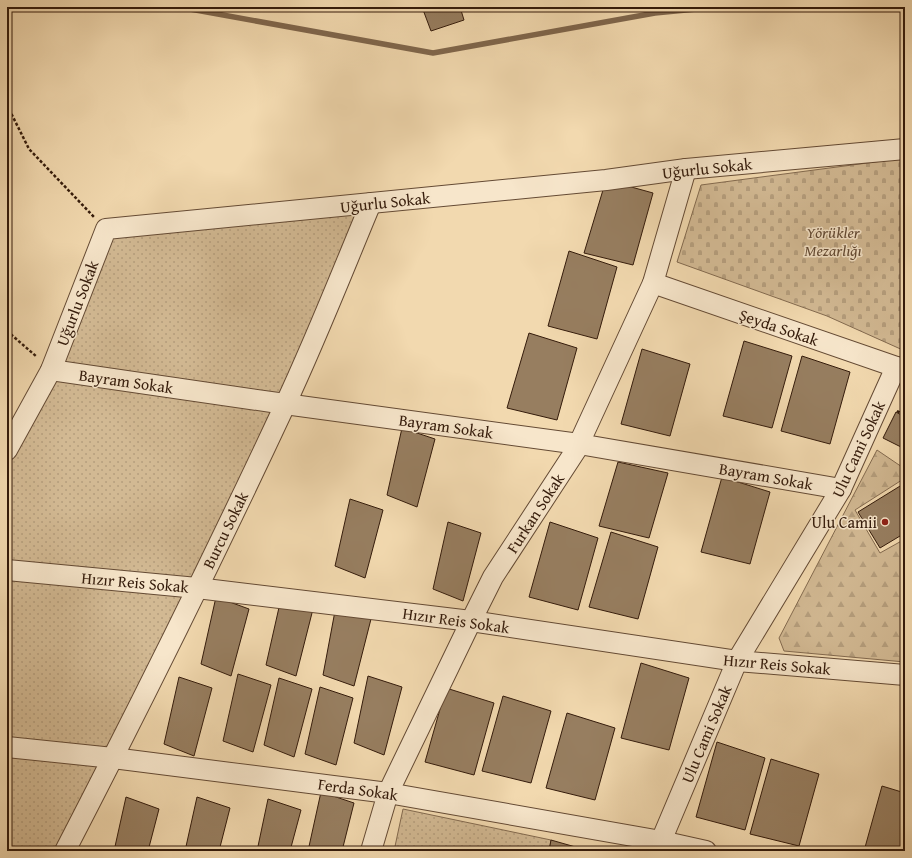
<svg xmlns="http://www.w3.org/2000/svg" width="912" height="858" viewBox="0 0 912 858" font-family="'Gentium Book Plus',serif">
<style>
.grass{fill:url(#grass-dots);stroke:#836a4f}
.forest{fill:url(#forest-firs);stroke:#836a4f}
.cemetery{fill:url(#cemetery-stones);stroke:#836a4f}
.lines{fill:none;stroke-linecap:round;stroke-linejoin:round}
.stream{stroke:#7f664c;stroke-width:5.5}
.building{fill:#977e60;stroke:#341b0b}
.street-casing{stroke:#644a34;stroke-width:22}
.path{stroke:#341b0b;stroke-width:2.5;stroke-dasharray:3 2;stroke-linecap:butt}
.street{stroke:#f7e6cb;stroke-width:20}
.poi-dot{fill:#8f2418;stroke:#f7e6cb;stroke-width:1.5}
.labels{text-anchor:middle;dominant-baseline:central;stroke-width:3;stroke-linejoin:round;paint-order:stroke}
.street-label{font-size:16px;fill:#341b0b;stroke:#f7e6cb}
.park-label{font-size:16px;font-style:italic;fill:#634a34;stroke:#f7e6cb}
.poi-label{font-size:16px;fill:#341b0b;stroke:#f7e6cb;text-anchor:end}
</style>
<defs>
<pattern id="grass-dots" width="8" height="8" patternUnits="userSpaceOnUse"><rect width="8" height="8" fill="#d2b993"/><path d="M2 2h.1M6 6h.1" fill="none" stroke="#b59e7d" stroke-width="1.8" stroke-linecap="round"/></pattern>
<pattern id="forest-firs" width="22" height="20" patternUnits="userSpaceOnUse"><rect width="22" height="20" fill="#d2b993"/><path d="M5 1l3.5 6h-7zM16 11l3.5 6h-7z" fill="#b59e7d"/></pattern>
<pattern id="cemetery-stones" width="16" height="16" patternUnits="userSpaceOnUse"><rect width="16" height="16" fill="#d2b993"/><path d="M2 7V4a2 2 0 0 1 4 0v3zM10 15v-3a2 2 0 0 1 4 0v3z" fill="#b59e7d"/></pattern>
</defs>
<rect width="100%" height="100%" fill="#f2d9af"/>
<filter id="stains"><feTurbulence type="fractalNoise" baseFrequency=".005" numOctaves="4"/><feColorMatrix values="0 0 0 0 .2 0 0 0 0 .09 0 0 0 0 .02 0 0 0 .5 -.17"/></filter>
<radialGradient id="worn" r=".72"><stop offset=".6" stop-color="#630" stop-opacity="0"/><stop offset="1" stop-color="#630" stop-opacity=".3"/></radialGradient>
<g class="grass">
<path d="M 371,203 L 66,851 L 7,851 L 7,450 L 106,229 Z"/>
<path d="M 403,809 L 551,840 L 549,851 L 394,851 Z"/>
</g>
<path class="forest" d="M 877,450 L 905,469 L 905,478 L 855,510 L 880,553 L 905,539 L 905,662 L 784,651 L 779,638 Z"/>
<path class="cemetery" d="M 905,158 L 905,351 L 827,316 L 677,262 L 701,185 Z"/>
<g class="lines">
<path class="stream" d="M 179,7 L 433,53 L 655,13 L 717,7"/>
</g>
<g class="building">
<path d="M 422,7 L 460,7 L 464,20 L 431,31 Z"/>
<path d="M 606,180 L 653,193 L 633,265 L 584,253 Z"/>
<path d="M 569,251 L 617,267 L 597,339 L 548,326 Z"/>
<path d="M 529,333 L 577,348 L 557,420 L 507,408 Z"/>
<path d="M 744,341 L 792,356 L 772,428 L 723,416 Z"/>
<path d="M 642,349 L 690,364 L 670,436 L 621,424 Z"/>
<path d="M 802,356 L 850,372 L 830,444 L 781,431 Z"/>
<path d="M 896,412 L 905,417 L 905,449 L 883,438 Z"/>
<path d="M 402,428 L 435,439 L 417,507 L 387,495 Z"/>
<path d="M 618,462 L 668,473 L 649,538 L 599,526 Z"/>
<path d="M 722,477 L 770,492 L 750,564 L 701,552 Z"/>
<path d="M 905,483 L 905,533 L 880,548 L 858,512 Z"/>
<path d="M 350,499 L 383,510 L 365,578 L 335,566 Z"/>
<path d="M 448,522 L 481,533 L 463,601 L 433,589 Z"/>
<path d="M 550,522 L 598,538 L 578,610 L 529,597 Z"/>
<path d="M 611,532 L 658,547 L 638,619 L 589,607 Z"/>
<path d="M 216,597 L 249,609 L 231,676 L 201,664 Z"/>
<path d="M 280,603 L 313,609 L 296,676 L 266,665 Z"/>
<path d="M 335,611 L 371,619 L 354,686 L 323,675 Z"/>
<path d="M 641,663 L 689,678 L 669,750 L 621,738 Z"/>
<path d="M 238,674 L 271,685 L 253,752 L 223,741 Z"/>
<path d="M 368,676 L 402,687 L 384,755 L 354,743 Z"/>
<path d="M 179,677 L 212,688 L 194,756 L 164,744 Z"/>
<path d="M 279,678 L 312,689 L 294,757 L 264,745 Z"/>
<path d="M 320,687 L 353,698 L 336,765 L 305,754 Z"/>
<path d="M 446,688 L 494,703 L 474,775 L 425,762 Z"/>
<path d="M 503,696 L 551,711 L 531,783 L 482,771 Z"/>
<path d="M 567,713 L 615,728 L 595,800 L 546,788 Z"/>
<path d="M 717,742 L 765,758 L 745,830 L 696,817 Z"/>
<path d="M 771,759 L 819,774 L 799,846 L 750,834 Z"/>
<path d="M 882,786 L 905,793 L 905,851 L 864,851 Z"/>
<path d="M 321,792 L 354,803 L 342,851 L 308,851 Z"/>
<path d="M 126,797 L 159,809 L 148,851 L 114,851 Z"/>
<path d="M 197,797 L 230,808 L 219,851 L 185,851 Z"/>
<path d="M 268,799 L 301,810 L 290,851 L 257,851 Z"/>
<path d="M 551,840 L 586,850 L 585,851 L 549,851 Z"/>
</g>
<g class="lines">
<g class="street-casing">
<g id="street">
<path d="M 653,283 L 905,370"/>
<path d="M 51,370 L 285,404 L 579,444 L 841,489"/>
<path d="M 7,450 L 51,370 L 106,229 L 606,180 L 686,169 L 905,149"/>
<path d="M 7,570 L 197,588 L 471,621 L 737,661 L 905,675"/>
<path d="M 7,747 L 113,758 L 388,793 L 661,841 L 706,851"/>
<path d="M 65,851 C 141,704 215,555 285,405 C 316,339 343,270 371,203"/>
<path d="M 371,851 L 388,793 L 474,615 L 493,577 L 576,450 L 653,283 L 686,169"/>
<path d="M 658,851 L 661,841 L 737,661 L 841,489 L 896,367"/>
</g>
</g>
<g class="path">
<path d="M 7,105 L 29,149 L 94,217"/>
<path d="M 7,331 L 37,357"/>
<path d="M 897,411 L 905,415"/>
</g>
<use href="#street" class="street"/>
</g>
<circle class="poi-dot" cx="885" cy="522" r="4"/>
<g class="labels">
<g class="street-label">
<text transform="translate(707 168) rotate(-6)">Uğurlu Sokak</text>
<text transform="translate(385 202) rotate(-6)">Uğurlu Sokak</text>
<text transform="translate(77 303) rotate(-69)">Uğurlu Sokak</text>
<text transform="translate(779 327) rotate(19)">Şeyda Sokak</text>
<text transform="translate(126 381) rotate(8)">Bayram Sokak</text>
<text transform="translate(446 426) rotate(8)">Bayram Sokak</text>
<text transform="translate(858 449) rotate(-65)">Ulu Cami Sokak</text>
<text transform="translate(766 476) rotate(10)">Bayram Sokak</text>
<text transform="translate(535 513) rotate(-57)">Furkan Sokak</text>
<text transform="translate(225 530) rotate(-64)">Burcu Sokak</text>
<text transform="translate(135 582) rotate(5)">Hızır Reis Sokak</text>
<text transform="translate(456 620) rotate(8)">Hızır Reis Sokak</text>
<text transform="translate(777 664) rotate(5)">Hızır Reis Sokak</text>
<text transform="translate(706 734) rotate(-67)">Ulu Cami Sokak</text>
<text transform="translate(358 789) rotate(8)">Ferda Sokak</text>
</g>
<g class="park-label">
<text x="833" y="232">Yörükler<tspan x="833" dy="18">Mezarlığı</tspan></text>
</g>
<g class="poi-label">
<text x="877" y="522">Ulu Camii</text>
</g>
</g>
<rect width="912" height="858" fill="none" stroke="#f2d9af" stroke-width="24"/>
<rect x="8" y="8" width="896" height="842" fill="none" stroke="#341b0b" stroke-width="2"/>
<rect x="12" y="12" width="888" height="834" fill="none" stroke="#341b0b"/>
<rect width="100%" height="100%" filter="url(#stains)"/>
<rect width="100%" height="100%" fill="url(#worn)"/>
</svg>
